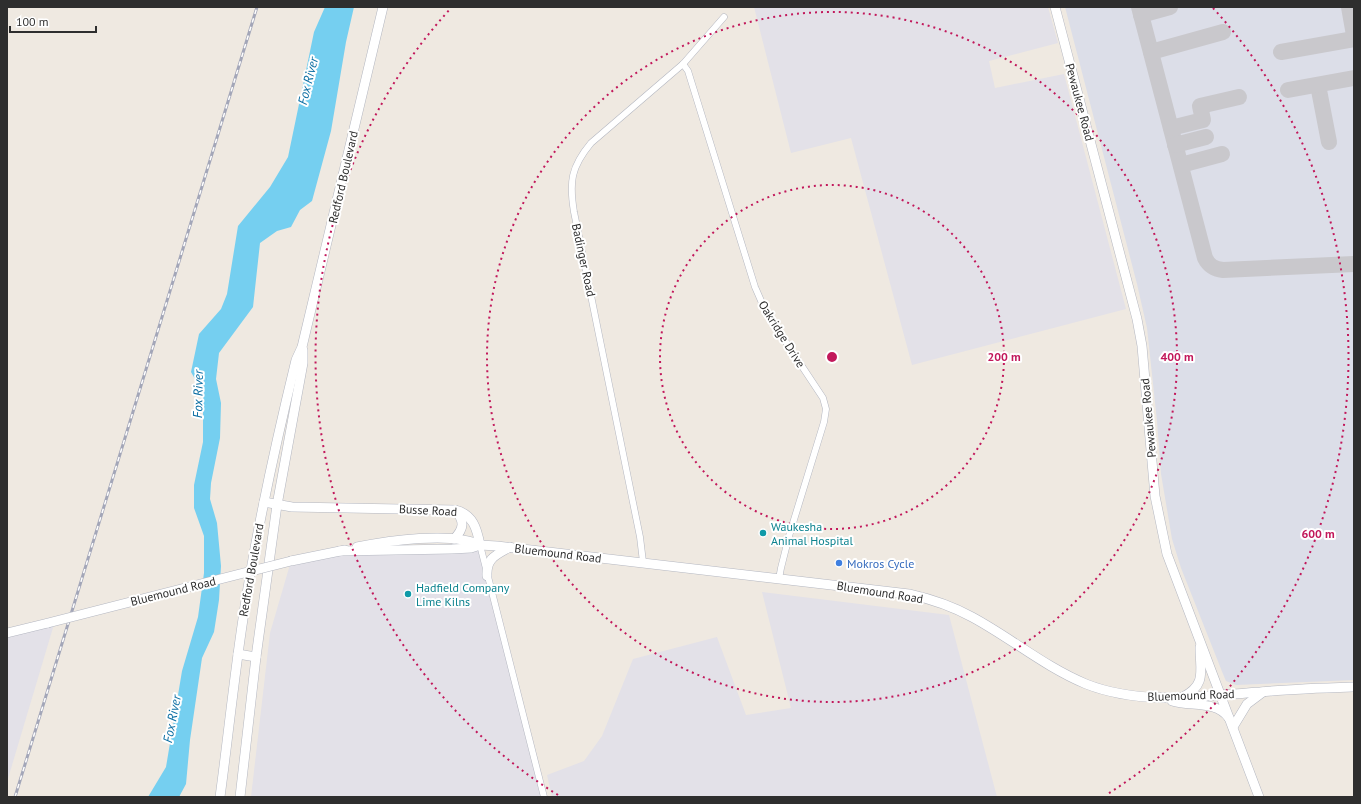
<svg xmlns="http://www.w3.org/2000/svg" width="1361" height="804" viewBox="0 0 1361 804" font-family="'PT Sans',sans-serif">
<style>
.industrial{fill:#e3e1e8}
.airport{fill:#dcdee8}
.water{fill:#75cff0}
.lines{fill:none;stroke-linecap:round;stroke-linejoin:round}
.taxiway{stroke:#c9c8cc;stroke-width:16}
.minor-casing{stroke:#b4b7c1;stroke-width:7}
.secondary-casing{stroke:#b4b7c1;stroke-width:10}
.minor{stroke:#fff;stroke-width:6}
.secondary{stroke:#fff;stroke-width:9}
.rail-casing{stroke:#a3a6b8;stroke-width:3}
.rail{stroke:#fff;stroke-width:1.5;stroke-dasharray:4.5;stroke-linecap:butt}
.secondary-bridge-casing{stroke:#b4b7c1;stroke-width:10;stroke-linecap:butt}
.secondary-bridge{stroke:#fff;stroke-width:9}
.ring{fill:none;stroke:#c2185b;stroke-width:2;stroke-dasharray:2 4}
.culture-dot{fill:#0f9aa8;stroke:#fff;stroke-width:1.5}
.shop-dot{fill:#3f7fe0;stroke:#fff;stroke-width:1.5}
.labels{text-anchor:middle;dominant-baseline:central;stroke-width:4;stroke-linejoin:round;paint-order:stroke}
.street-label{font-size:12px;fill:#2e2e2e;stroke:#fff}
.culture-label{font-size:12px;fill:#0d838f;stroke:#fff;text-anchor:start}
.shop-label{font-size:12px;fill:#366cbe;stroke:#fff;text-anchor:start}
.water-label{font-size:13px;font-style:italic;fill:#0d6fa3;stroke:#fff}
.centre{fill:#c2185b;stroke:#fff;stroke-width:2}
.ring-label{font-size:12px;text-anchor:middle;font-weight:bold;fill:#c2185b;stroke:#fff;stroke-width:4;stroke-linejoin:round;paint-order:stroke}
</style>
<rect width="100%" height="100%" fill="#efe9e1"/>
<g class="industrial">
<path d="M 754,7 L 1048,7 L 1058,43 L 989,61 L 995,88 L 1064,74 L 1126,309 L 912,365 L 851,138 L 791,153 Z"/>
<path d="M 480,545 L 544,797 L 251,797 L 270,633 L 291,561 L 312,556 Z"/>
<path d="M 762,592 L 949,615 L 997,797 L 552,797 L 547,775 L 584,761 L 602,736 L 633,659 L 717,637 L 746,715 L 791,708 Z"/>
<path d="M 55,621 L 7,782 L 7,633 Z"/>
</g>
<path class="airport" d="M 1065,7 L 1354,7 L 1354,680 L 1236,685 L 1226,681 L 1223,674 L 1181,568 L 1172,539 L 1161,474 L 1157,421 L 1147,328 L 1137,284 Z"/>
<path class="water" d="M 325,7 L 354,7 L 346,42 L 331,131 L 312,201 L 300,210 L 291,227 L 277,231 L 260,243 L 253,307 L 219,353 L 216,379 L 221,403 L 220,438 L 211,483 L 210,499 L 217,523 L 221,566 L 219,600 L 214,632 L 202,658 L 190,740 L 186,784 L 179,797 L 148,797 L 166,767 L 182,671 L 198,617 L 204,573 L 204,536 L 194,508 L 194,485 L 203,442 L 203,393 L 191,372 L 199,334 L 221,309 L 227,294 L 238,226 L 270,187 L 288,157 L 314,32 Z"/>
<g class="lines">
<g class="taxiway">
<path d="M 1139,7 L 1205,258 C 1209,266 1214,269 1223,270 L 1354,264"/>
<path d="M 1349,7 L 1354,35"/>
<path d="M 1141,15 L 1170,7"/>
<path d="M 1151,52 L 1223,32"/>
<path d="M 1281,52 L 1354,39"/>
<path d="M 1318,85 L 1329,142"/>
<path d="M 1288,90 L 1354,78"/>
<path d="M 1171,128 L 1203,120 L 1200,106 L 1239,97"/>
<path d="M 1175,145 L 1206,137"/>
<path d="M 1181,165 L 1222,154"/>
</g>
<g class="minor-casing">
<g id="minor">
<path d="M 683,64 L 688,71 L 755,287 L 766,312 L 823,398 L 826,409 L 824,422 L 789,536 L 781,568 L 779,579"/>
<path d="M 480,545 L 544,797"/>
<path d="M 643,562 L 640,537 L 574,212 C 569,182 571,167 591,143 L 683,64 L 724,17"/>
</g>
</g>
<g class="secondary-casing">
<g id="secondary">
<path d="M 1055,7 L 1137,319 L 1142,346 L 1155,496 L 1167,554 L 1259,797"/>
<path d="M 264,502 L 292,507 L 455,510 C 473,514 477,529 480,545"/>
<path d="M 454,539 C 464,529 465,521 455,510"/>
<path d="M 357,547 C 387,541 452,531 480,545"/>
<path d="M 340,551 L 452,549 L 471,548 L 480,545 L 497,546 L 909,594 C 931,599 952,606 972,617 C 1011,638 1045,667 1086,684 C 1142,706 1203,696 1260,692 C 1291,689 1323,688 1354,687"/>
<path d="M 291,561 L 345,550"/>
<path d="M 487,576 C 486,558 496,555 510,547"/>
<path d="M 7,633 L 48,623"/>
<path d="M 238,654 L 256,657"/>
<path d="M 1183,697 C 1207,684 1200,671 1200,647"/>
<path d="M 1172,701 C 1191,707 1216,700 1229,718"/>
<path d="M 1233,727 L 1247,704 L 1263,692"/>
<path d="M 220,797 C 228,738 234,678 243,619 C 256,532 275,446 296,360 L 302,347 L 383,7"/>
<path d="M 240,797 L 256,657 L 277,505 L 303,363 L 303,350"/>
</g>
</g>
<use href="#minor" class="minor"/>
<use href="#secondary" class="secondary"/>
<g class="rail-casing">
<path id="rail" d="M 15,797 L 257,7"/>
</g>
<use href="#rail" class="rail"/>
<g class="secondary-bridge-casing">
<path id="secondary-bridge" d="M 48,623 L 291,561"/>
</g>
<use href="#secondary-bridge" class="secondary-bridge"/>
</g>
<g class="ring">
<circle cx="832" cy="357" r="172"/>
<circle cx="832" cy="357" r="345"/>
<path d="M558 795A517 517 0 0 1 451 8M1213 8A517 517 0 0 1 1106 795"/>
</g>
<g class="culture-dot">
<circle cx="763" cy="533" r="4"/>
<circle cx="408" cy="594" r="4"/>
</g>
<circle class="shop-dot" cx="839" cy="563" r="4"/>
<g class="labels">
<g class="street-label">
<text transform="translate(1080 102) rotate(75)">Pewaukee Road</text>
<text transform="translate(343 177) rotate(-77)">Redford Boulevard</text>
<text transform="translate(584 260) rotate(78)">Badinger Road</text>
<text transform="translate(782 334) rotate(58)">Oakridge Drive</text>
<text transform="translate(1148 418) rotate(-95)">Pewaukee Road</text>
<text transform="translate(428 510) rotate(3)">Busse Road</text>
<text transform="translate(558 553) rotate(7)">Bluemound Road</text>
<text transform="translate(251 570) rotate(-80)">Redford Boulevard</text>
<text transform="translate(173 591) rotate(-14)">Bluemound Road</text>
<text transform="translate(880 592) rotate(9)">Bluemound Road</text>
<text transform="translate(1191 695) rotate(-2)">Bluemound Road</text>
</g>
<g class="culture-label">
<text x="771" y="526">Waukesha<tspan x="771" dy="14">Animal Hospital</tspan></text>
<text x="416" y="587">Hadfield Company<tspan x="416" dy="14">Lime Kilns</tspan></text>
</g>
<g class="shop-label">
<text x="847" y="563">Mokros Cycle</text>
</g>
<g class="water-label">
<text transform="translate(308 81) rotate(-76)">Fox River</text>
<text transform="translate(198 394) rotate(-89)">Fox River</text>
<text transform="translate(172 719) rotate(-79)">Fox River</text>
</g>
</g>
<circle cx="832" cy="357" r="6" class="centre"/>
<g class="ring-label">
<text x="1004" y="361">200 m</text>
<text x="1177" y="361">400 m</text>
<text x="1318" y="538">600 m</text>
</g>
<rect width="1361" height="804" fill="none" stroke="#2e2e2e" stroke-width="16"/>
<path d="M10 26v6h86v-6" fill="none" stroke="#2e2e2e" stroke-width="2"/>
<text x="16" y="26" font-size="12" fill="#2e2e2e" stroke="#ffffff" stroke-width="3" paint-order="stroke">100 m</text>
</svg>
